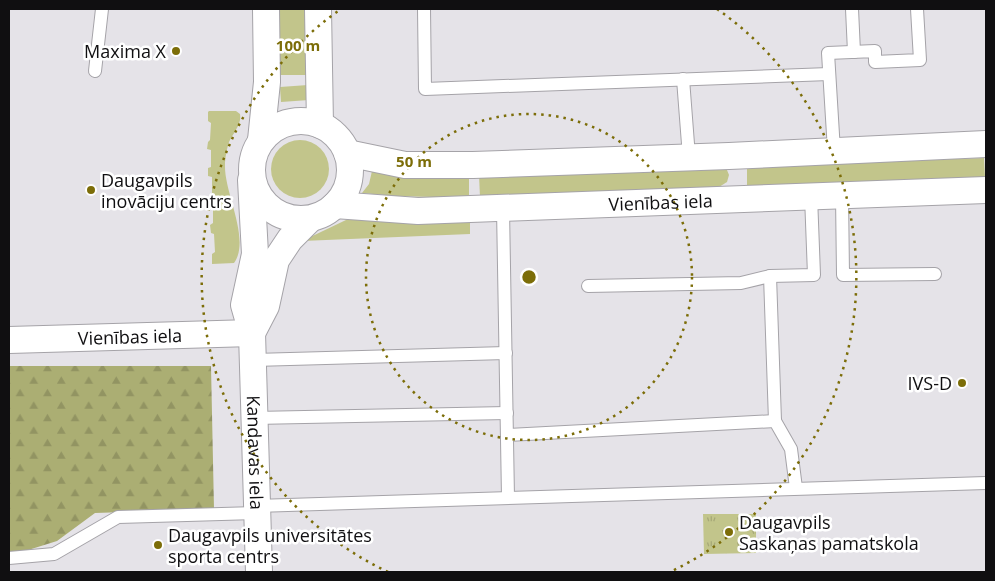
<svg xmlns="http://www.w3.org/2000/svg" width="995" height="581" viewBox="0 0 995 581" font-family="'Open Sans',sans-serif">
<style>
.grass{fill:#c2c58b}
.forest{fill:url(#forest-firs)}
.park{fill:url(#park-tufts)}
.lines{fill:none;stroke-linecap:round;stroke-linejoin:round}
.lane-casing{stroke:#a5a3a8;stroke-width:14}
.street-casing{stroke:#a5a3a8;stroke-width:28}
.lane{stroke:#fff;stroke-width:12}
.street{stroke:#fff;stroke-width:26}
.ring{fill:none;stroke:#7c6d08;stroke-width:2.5;stroke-dasharray:2.5 5}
.poi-dot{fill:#7c6d08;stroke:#fff;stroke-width:2}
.labels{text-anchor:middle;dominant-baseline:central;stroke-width:5;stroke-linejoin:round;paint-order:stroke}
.poi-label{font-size:18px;fill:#100f11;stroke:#fff;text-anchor:start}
.street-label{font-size:18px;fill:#100f11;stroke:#fff}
.centre{fill:#7c6d08;stroke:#fff;stroke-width:2.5}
.ring-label{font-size:15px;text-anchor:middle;font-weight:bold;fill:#7c6d08;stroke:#fff;stroke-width:5;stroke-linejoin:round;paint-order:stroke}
</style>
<defs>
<pattern id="forest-firs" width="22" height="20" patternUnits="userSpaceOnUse" patternTransform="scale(1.25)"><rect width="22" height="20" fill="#abae73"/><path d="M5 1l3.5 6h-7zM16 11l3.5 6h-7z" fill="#929462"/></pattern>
<pattern id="park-tufts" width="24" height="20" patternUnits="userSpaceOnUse" patternTransform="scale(1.25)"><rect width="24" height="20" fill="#c2c58b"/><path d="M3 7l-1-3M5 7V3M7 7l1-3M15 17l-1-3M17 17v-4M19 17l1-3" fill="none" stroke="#a6a877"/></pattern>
</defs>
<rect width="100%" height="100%" fill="#e5e3e8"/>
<g class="grass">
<path d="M 278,9 L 307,9 L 308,75 L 280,75 Z"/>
<path d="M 308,85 L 309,100 L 281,102 L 280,87 Z"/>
<path d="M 209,111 L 236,111 L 240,114 C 242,124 233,133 229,142 C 227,148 225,158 225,165 C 224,193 251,239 234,263 L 212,264 L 212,254 L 215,252 L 214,234 L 211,233 L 210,225 L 213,223 L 213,205 L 209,204 L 209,198 L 212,196 L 212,177 L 208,176 L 208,168 L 211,167 L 211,150 L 207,149 L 208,142 L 210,140 L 211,123 L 208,121 L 208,112 Z"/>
<circle cx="300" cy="169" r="29"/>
<path d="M 984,158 L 985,178 L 747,187 L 747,166 Z"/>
<path d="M 720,166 L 727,170 L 729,175 L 727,182 L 719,187 L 480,197 L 479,175 Z"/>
<path d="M 372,171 L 469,175 L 469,198 L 396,196 L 362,193 L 369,184 Z"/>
<path d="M 362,216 L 470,220 L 470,234 L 302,241 L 346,220 Z"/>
</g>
<path class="forest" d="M 9,366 L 211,366 L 214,509 L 95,513 L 57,541 L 9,556 Z"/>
<path class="park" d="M 703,514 L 756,514 L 756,553 L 704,554 Z"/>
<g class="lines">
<g class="lane-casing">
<g id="lane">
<path d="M 424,9 L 425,89 L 829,74"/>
<path d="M 852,9 L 854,52"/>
<path d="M 95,71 L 102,9"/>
<path d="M 683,79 L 689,157"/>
<path d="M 834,151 L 828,53 L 875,51 L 875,62 L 920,60 L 917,9"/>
<path d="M 842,195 L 843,275 L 935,274"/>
<path d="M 503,209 L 508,497"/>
<path d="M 770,276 L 775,421"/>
<path d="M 588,286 L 741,283 L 770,276 L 814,275 L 811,196"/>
<path d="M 253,360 L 506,353"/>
<path d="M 254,418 L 507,413"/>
<path d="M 507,435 L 775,421 L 791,449 L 796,488"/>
<path d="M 256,506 L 986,483"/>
<path d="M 9,558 L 54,554 L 118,517 L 256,513"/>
</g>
</g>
<g class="street-casing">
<g id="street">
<path d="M 318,9 L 320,125"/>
<circle cx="301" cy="170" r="49"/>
<path d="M 261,140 L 267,82 L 266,9"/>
<path d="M 347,153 L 405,165 L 473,165 L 729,156 L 986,144"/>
<path id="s1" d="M 251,180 L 255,254 L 244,305 L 252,333 L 259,572"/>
<path id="s2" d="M 335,205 L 418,211 L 986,190"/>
<path d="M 252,333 L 266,306 L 276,260 L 290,239 L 309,220"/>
<path id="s3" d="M 9,340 L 252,333"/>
</g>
</g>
<use href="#lane" class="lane"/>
<use href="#street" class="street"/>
</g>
<g class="ring">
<circle cx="529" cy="277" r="163"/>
<path d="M388 572A327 327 0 0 1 341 9M717 9A327 327 0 0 1 670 572"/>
</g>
<g class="poi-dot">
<circle cx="176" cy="51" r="5"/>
<circle cx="91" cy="190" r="5"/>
<circle cx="962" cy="383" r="5"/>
<circle cx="729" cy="532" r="5"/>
<circle cx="158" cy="545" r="5"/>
</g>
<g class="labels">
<g class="poi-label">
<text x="166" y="51" text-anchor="end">Maxima X</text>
<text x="101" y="180">Daugavpils<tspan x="101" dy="21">inovāciju centrs</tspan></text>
<text x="952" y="383" text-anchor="end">IVS-D</text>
<text x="739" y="522">Daugavpils<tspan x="739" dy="21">Saskaņas pamatskola</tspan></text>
<text x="168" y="535">Daugavpils universitātes<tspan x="168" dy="21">sporta centrs</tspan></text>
</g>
<g class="street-label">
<text stroke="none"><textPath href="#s2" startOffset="326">Vienības iela</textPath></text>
<text stroke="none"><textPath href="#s3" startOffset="121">Vienības iela</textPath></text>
<text stroke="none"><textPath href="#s1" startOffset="275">Kandavas iela</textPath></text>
</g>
</g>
<circle cx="529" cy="277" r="8" class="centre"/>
<g class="ring-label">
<text x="298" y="51">100 m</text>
<text x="414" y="167">50 m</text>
</g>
<rect width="995" height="581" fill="none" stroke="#100f11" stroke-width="20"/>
</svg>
